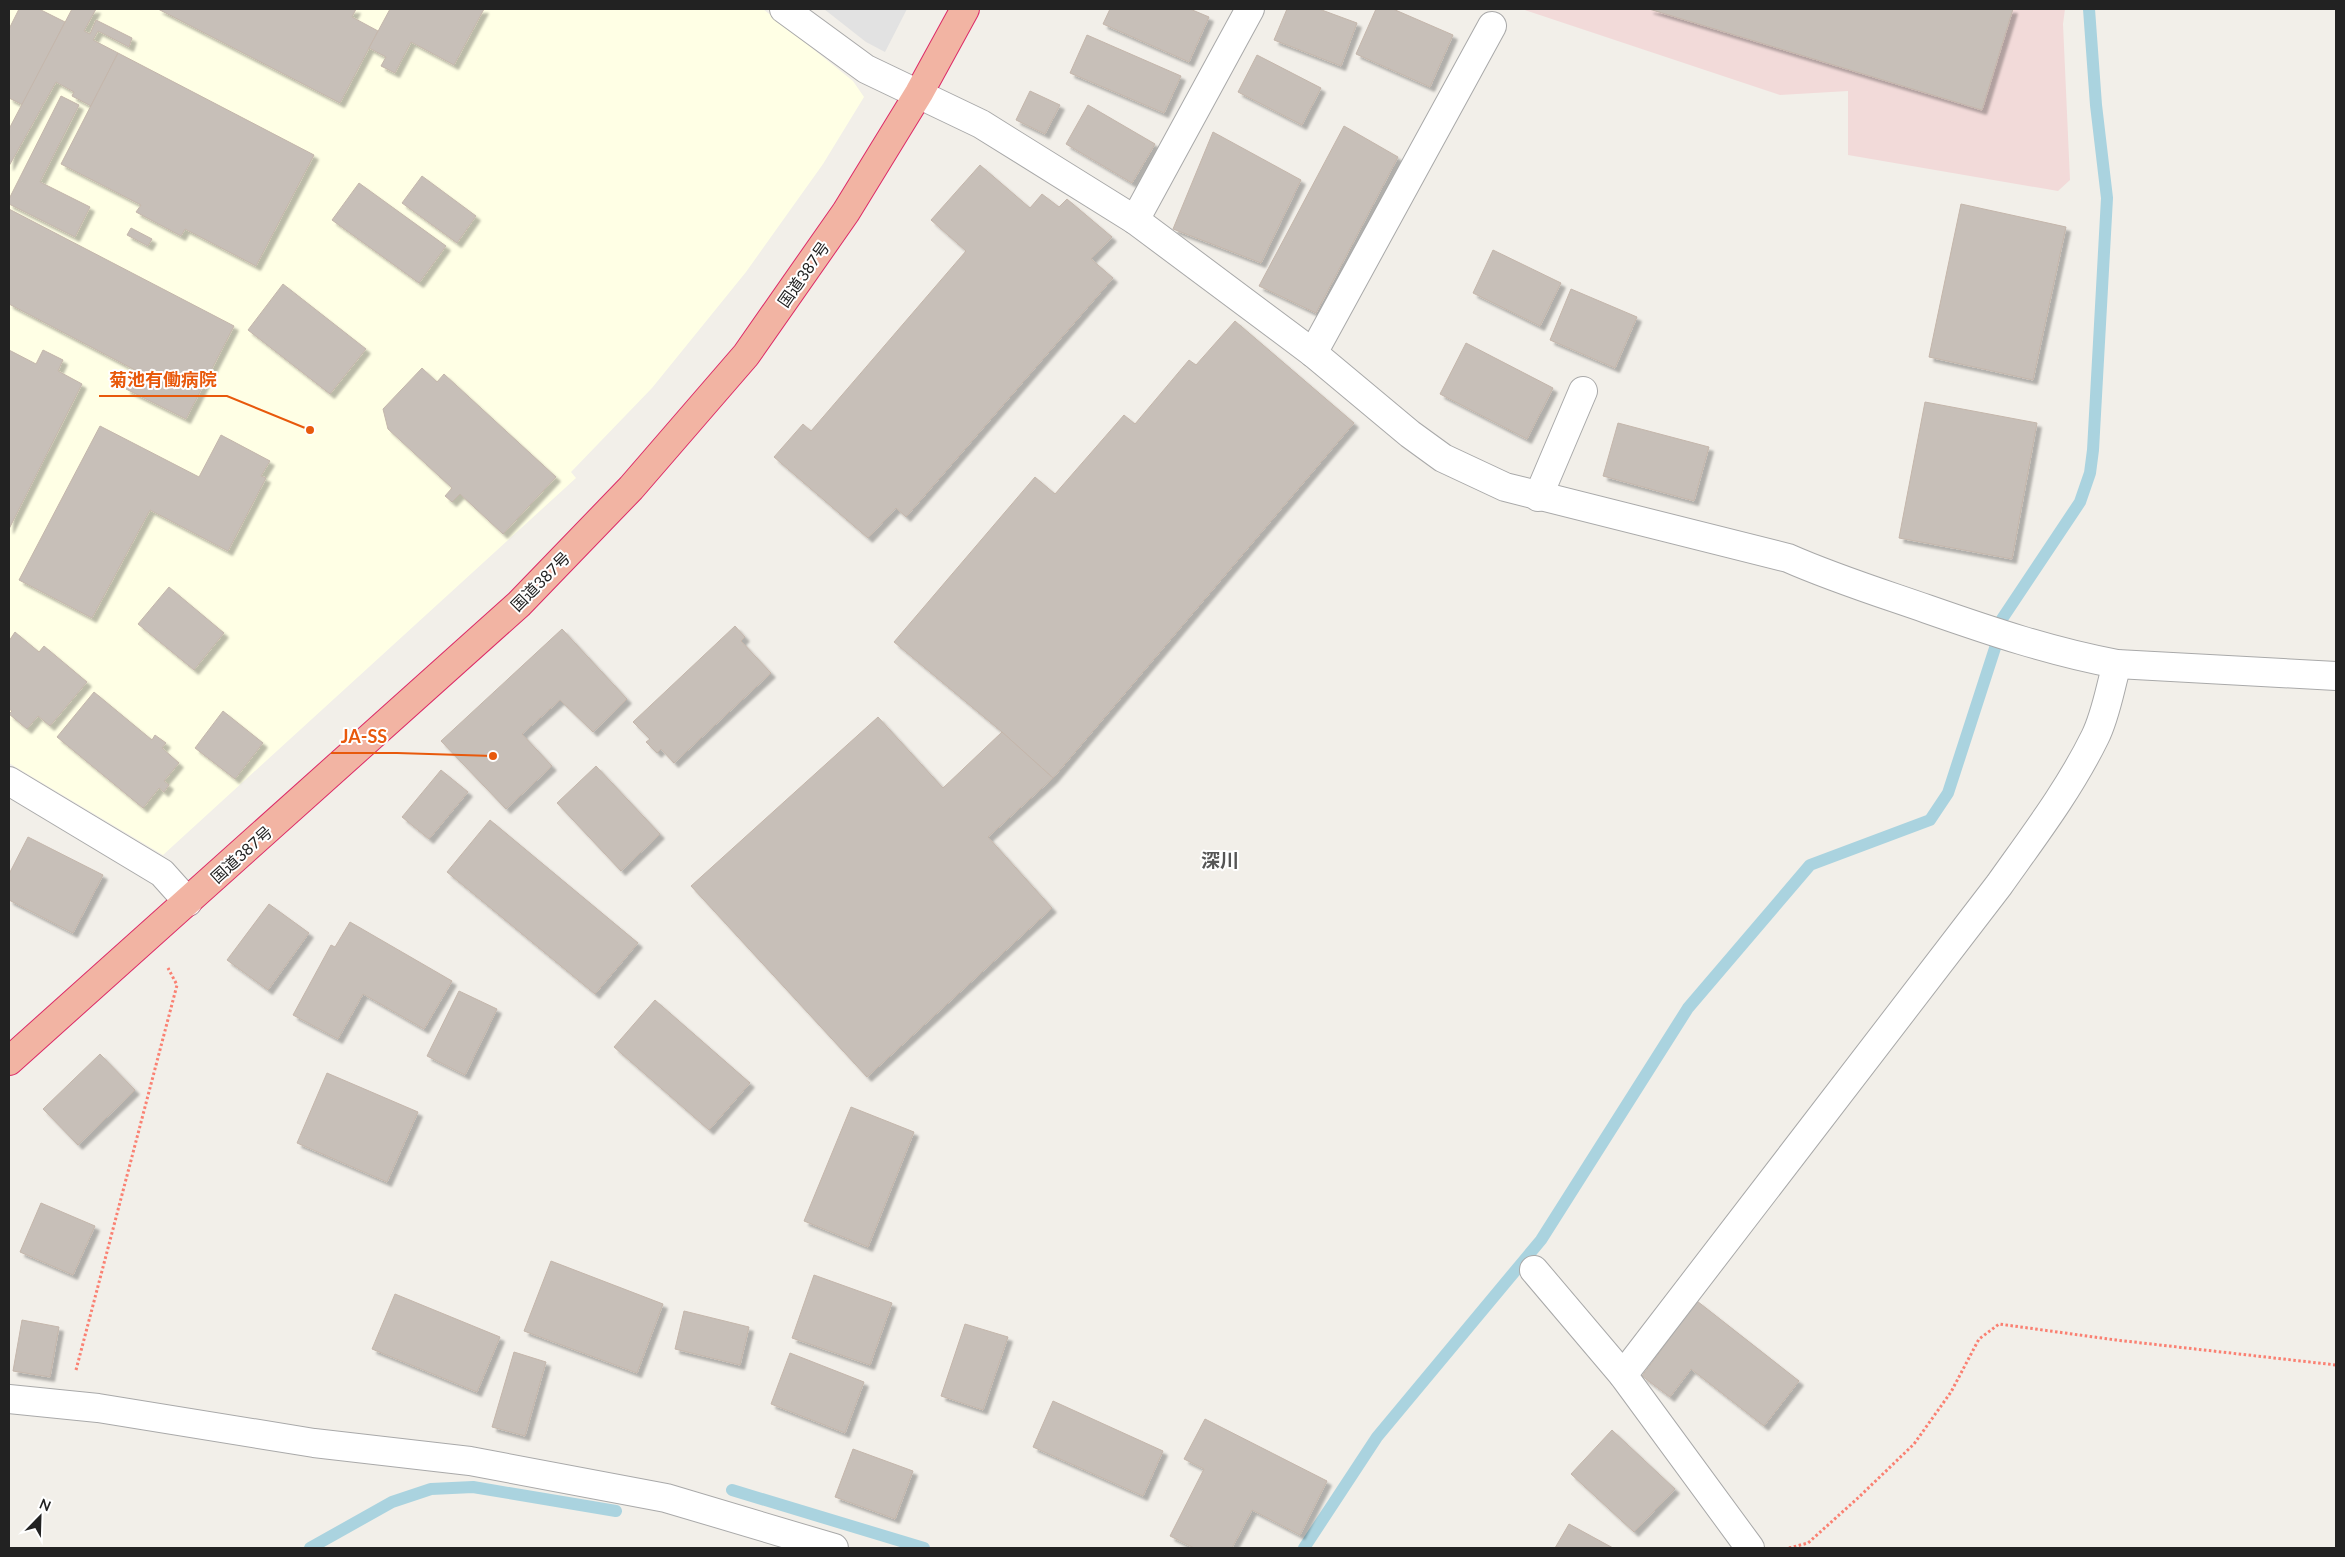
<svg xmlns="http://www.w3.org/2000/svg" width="2345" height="1557" viewBox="0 0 2345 1557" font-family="Lato,'Noto Sans JP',sans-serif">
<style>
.commercial{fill:#f2dad9}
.education{fill:#ffffe5}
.parking{fill:#e2e2e2}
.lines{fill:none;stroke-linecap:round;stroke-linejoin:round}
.stream{stroke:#aad3df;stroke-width:12}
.building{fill:#c7bfb8;stroke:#c4b6ab;filter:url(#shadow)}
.minor-casing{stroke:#a9a9a9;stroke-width:30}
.trunk-casing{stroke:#dc2a67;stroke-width:30}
.path{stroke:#fa8072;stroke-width:3;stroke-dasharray:2.5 2.5;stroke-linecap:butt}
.minor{stroke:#fff;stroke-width:28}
.trunk{stroke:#f2b4a3;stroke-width:28}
.labels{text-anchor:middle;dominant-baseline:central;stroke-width:4;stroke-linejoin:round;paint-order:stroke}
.street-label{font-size:16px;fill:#222;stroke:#fff}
.quarter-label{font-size:19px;font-weight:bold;fill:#555;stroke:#fff}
.leader{fill:none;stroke:#e8590c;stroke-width:2}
.callout-dot{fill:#e8590c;stroke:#fff;stroke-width:2}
.callout-label{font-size:18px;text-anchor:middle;font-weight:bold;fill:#e8590c;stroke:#fff;stroke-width:4;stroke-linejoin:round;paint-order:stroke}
</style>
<defs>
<filter id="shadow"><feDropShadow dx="4.5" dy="4.5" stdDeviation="1" flood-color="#0004"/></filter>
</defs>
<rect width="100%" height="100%" fill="#f2efe9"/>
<path class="commercial" d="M 1522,9 L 2065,9 L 2063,24 L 2070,180 L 2058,191 L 1848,155 L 1848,91 L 1780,95 Z"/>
<path class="education" d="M 9,9 L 763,9 L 853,81 L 864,97 L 823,164 L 746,272 L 652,388 L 571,472 L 576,478 L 163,855 L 9,763 Z"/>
<path class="parking" d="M 824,9 L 907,9 L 885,52 L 866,42 Z"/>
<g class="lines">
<g class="stream">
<path d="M 2002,619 L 2080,502 L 2090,473 L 2093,450 L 2107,198 L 2096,105 L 2089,9"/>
<path d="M 732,1490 L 924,1548"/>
<path d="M 310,1548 L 392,1502 L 431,1489 L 473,1487 L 616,1511"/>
<path d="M 1304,1548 L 1377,1437 L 1541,1240 L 1688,1008 L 1810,865 L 1930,820 L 1948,793 L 1995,648"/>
</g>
</g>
<g class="building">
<path d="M 19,9 L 39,9 L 65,22 L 23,105 L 9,98 L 9,29 Z"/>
<path d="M 72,9 L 96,9 L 84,31 L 90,34 L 96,20 L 132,38 L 129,47 L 98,31 L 93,40 L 118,53 L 91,106 L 72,96 L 74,92 L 56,82 L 9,166 L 9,129 Z"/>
<path d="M 158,9 L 356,9 L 352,17 L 378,31 L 340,103 Z"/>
<path d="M 390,9 L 484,9 L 454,65 L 411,42 L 395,73 L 381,66 L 386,57 L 369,48 Z"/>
<path d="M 1110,9 L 1190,9 L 1209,17 L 1189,62 L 1103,24 Z"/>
<path d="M 1287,9 L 1319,9 L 1357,23 L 1341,66 L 1274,40 Z"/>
<path d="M 1376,9 L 1393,9 L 1453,35 L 1430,87 L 1356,54 Z"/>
<path d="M 1649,9 L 2013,9 L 1982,110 Z"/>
<path d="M 1087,35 L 1181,76 L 1164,113 L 1070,73 Z"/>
<path d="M 118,53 L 314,155 L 256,266 L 185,229 L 181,236 L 136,212 L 141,205 L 61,164 Z"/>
<path d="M 1257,55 L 1321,88 L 1302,125 L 1238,92 Z"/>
<path d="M 1030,91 L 1060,105 L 1045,134 L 1016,120 Z"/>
<path d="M 61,96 L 79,105 L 40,182 L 90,207 L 75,237 L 9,204 L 9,199 Z"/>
<path d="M 1088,105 L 1155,144 L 1132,183 L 1066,144 Z"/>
<path d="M 1344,126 L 1398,157 L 1316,313 L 1259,286 Z"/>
<path d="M 1213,132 L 1301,180 L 1261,263 L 1173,229 Z"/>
<path d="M 980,165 L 1030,208 L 1042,194 L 1059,207 L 1067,199 L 1112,237 L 1091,259 L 1113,278 L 906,517 L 896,508 L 868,538 L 774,457 L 803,424 L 811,431 L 966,251 L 931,220 Z"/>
<path d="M 422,176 L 476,216 L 457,243 L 402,203 Z"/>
<path d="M 359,183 L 446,246 L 419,283 L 332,220 Z"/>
<path d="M 1961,204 L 2066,227 L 2033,380 L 1929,357 Z"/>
<path d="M 9,209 L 234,326 L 186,419 L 126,389 L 135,370 L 9,304 Z"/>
<path d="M 131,228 L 152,239 L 148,246 L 127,235 Z"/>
<path d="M 1493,250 L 1561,283 L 1540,326 L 1473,293 Z"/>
<path d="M 283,284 L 366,349 L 330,394 L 248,330 Z"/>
<path d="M 1571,289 L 1637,317 L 1615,368 L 1550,340 Z"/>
<path d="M 1235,321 L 1354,423 L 1053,778 L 1002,732 L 894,642 L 1035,477 L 1055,494 L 1124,415 L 1135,424 L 1189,360 L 1196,365 Z"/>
<path d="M 1466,343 L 1553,388 L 1527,439 L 1440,394 Z"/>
<path d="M 9,350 L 36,364 L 43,350 L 63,360 L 58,371 L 82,384 L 9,529 Z"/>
<path d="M 422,368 L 437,382 L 444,374 L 556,477 L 503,534 L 460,494 L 452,502 L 445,496 L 452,488 L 388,429 L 383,409 Z"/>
<path d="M 1925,402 L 2037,423 L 2012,559 L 1899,538 Z"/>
<path d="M 1618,423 L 1709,447 L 1694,501 L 1603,476 Z"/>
<path d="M 100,426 L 199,477 L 221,435 L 270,461 L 261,476 L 266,478 L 228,551 L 150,510 L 92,618 L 19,580 Z"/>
<path d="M 169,587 L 224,633 L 194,670 L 138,624 Z"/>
<path d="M 735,626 L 745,637 L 741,641 L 771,673 L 674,763 L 661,749 L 657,753 L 646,742 L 650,739 L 633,722 Z"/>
<path d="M 562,629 L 627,699 L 593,732 L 560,700 L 522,734 L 552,766 L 506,809 L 441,741 Z"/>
<path d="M 15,632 L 39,652 L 44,646 L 87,682 L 50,726 L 38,716 L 27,729 L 9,714 L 12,711 L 9,709 L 9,641 Z"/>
<path d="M 94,692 L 152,740 L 155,735 L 166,743 L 162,748 L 179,763 L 164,781 L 169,785 L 164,792 L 159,788 L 143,808 L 57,737 Z"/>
<path d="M 223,711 L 263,743 L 235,779 L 195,748 Z"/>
<path d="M 878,717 L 943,788 L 1002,732 L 1053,778 L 988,837 L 1052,908 L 867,1077 L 691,886 Z"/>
<path d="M 596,766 L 660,834 L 621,871 L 557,803 Z"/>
<path d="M 441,770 L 468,792 L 429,839 L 402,817 Z"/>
<path d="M 490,820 L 638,943 L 595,994 L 447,872 Z"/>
<path d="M 28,837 L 103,875 L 73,933 L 9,900 L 9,874 Z"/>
<path d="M 269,904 L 309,933 L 268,990 L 227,960 Z"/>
<path d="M 350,922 L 452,981 L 424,1029 L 363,994 L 338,1039 L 293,1015 L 331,945 L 335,947 Z"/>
<path d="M 459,991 L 497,1009 L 465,1075 L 427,1056 Z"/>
<path d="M 655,1000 L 750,1083 L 709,1130 L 614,1047 Z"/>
<path d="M 100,1054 L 135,1090 L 78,1145 L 43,1109 Z"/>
<path d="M 327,1073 L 418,1112 L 387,1182 L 297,1143 Z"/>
<path d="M 851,1107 L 914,1132 L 868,1247 L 804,1221 Z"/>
<path d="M 41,1203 L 95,1226 L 73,1275 L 20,1252 Z"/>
<path d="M 551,1261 L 663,1304 L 637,1373 L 524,1331 Z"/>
<path d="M 814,1275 L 892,1303 L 870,1365 L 792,1338 Z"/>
<path d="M 395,1294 L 500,1337 L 477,1392 L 372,1349 Z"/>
<path d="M 1697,1301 L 1799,1381 L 1764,1426 L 1691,1369 L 1670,1397 L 1642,1376 Z"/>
<path d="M 684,1311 L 749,1327 L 740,1365 L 675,1349 Z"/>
<path d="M 22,1320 L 59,1327 L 50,1377 L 13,1371 Z"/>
<path d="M 965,1324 L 1008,1337 L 983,1410 L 941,1396 Z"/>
<path d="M 514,1352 L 546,1362 L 525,1436 L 492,1427 Z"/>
<path d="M 790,1353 L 864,1382 L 845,1433 L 771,1404 Z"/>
<path d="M 1053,1401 L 1163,1451 L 1143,1496 L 1033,1447 Z"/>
<path d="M 1205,1419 L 1327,1481 L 1300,1535 L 1252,1510 L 1232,1548 L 1194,1548 L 1170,1536 L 1204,1469 L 1184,1459 Z"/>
<path d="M 1612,1430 L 1675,1489 L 1634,1532 L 1571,1474 Z"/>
<path d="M 853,1449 L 913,1471 L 895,1519 L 835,1497 Z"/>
<path d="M 1569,1524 L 1613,1548 L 1555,1548 Z"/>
</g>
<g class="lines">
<g class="minor-casing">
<g id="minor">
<path d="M 784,9 L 866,69 L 981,124 L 1135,220 L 1313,353 L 1410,434 L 1443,458 L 1505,487 L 1788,558 C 1833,578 1881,593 1927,609 C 1990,631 2052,652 2117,664 L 2336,676"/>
<path d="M 1135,220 L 1250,9"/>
<path d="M 1313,353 L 1492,26"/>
<path d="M 1538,497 L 1583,391"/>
<path d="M 9,781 L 162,873 L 188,902"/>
<path d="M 1534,1270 L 1623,1375"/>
<path d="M 9,1399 L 98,1408 L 314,1443 L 470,1461 L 666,1498 L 834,1548"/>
<path d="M 1750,1548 L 1623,1375 L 1999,885 C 2033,837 2069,790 2095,737 C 2106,715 2110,688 2117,664"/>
</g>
</g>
<g class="trunk-casing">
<path id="trunk" d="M 9,1061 L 519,604 L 631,488 L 746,355 L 846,212 L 919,93 L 965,9"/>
</g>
<g class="path">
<path d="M 76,1370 L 177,985 L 168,968"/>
<path d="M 1789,1548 L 1808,1543 L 1859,1497 L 1914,1444 L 1951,1392 L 1979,1339 L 1999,1324 L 2116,1340 L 2336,1365"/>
</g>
<use href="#minor" class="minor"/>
<use href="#trunk" class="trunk"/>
</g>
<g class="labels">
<g class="street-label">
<text transform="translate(803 274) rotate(-55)">国道387号</text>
<text transform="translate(540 581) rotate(-45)">国道387号</text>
<text transform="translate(241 854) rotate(-42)">国道387号</text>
</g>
<g class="quarter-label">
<text x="1220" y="859">深川</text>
</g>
</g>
<path class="leader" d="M310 430L227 396H99M493 756L397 753H331"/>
<g class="callout-dot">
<circle cx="310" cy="430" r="5"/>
<circle cx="493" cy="756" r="5"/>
</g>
<g class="callout-label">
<text x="163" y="386">菊池有働病院</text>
<text x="364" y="743">JA-SS</text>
</g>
<rect width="2345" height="1557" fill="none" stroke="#222222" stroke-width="20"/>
<g transform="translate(40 1517) rotate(23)" stroke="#ffffff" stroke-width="4" paint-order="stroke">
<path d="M0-4L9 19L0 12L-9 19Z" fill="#222222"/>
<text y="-8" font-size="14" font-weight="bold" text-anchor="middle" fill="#222222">N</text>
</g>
</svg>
